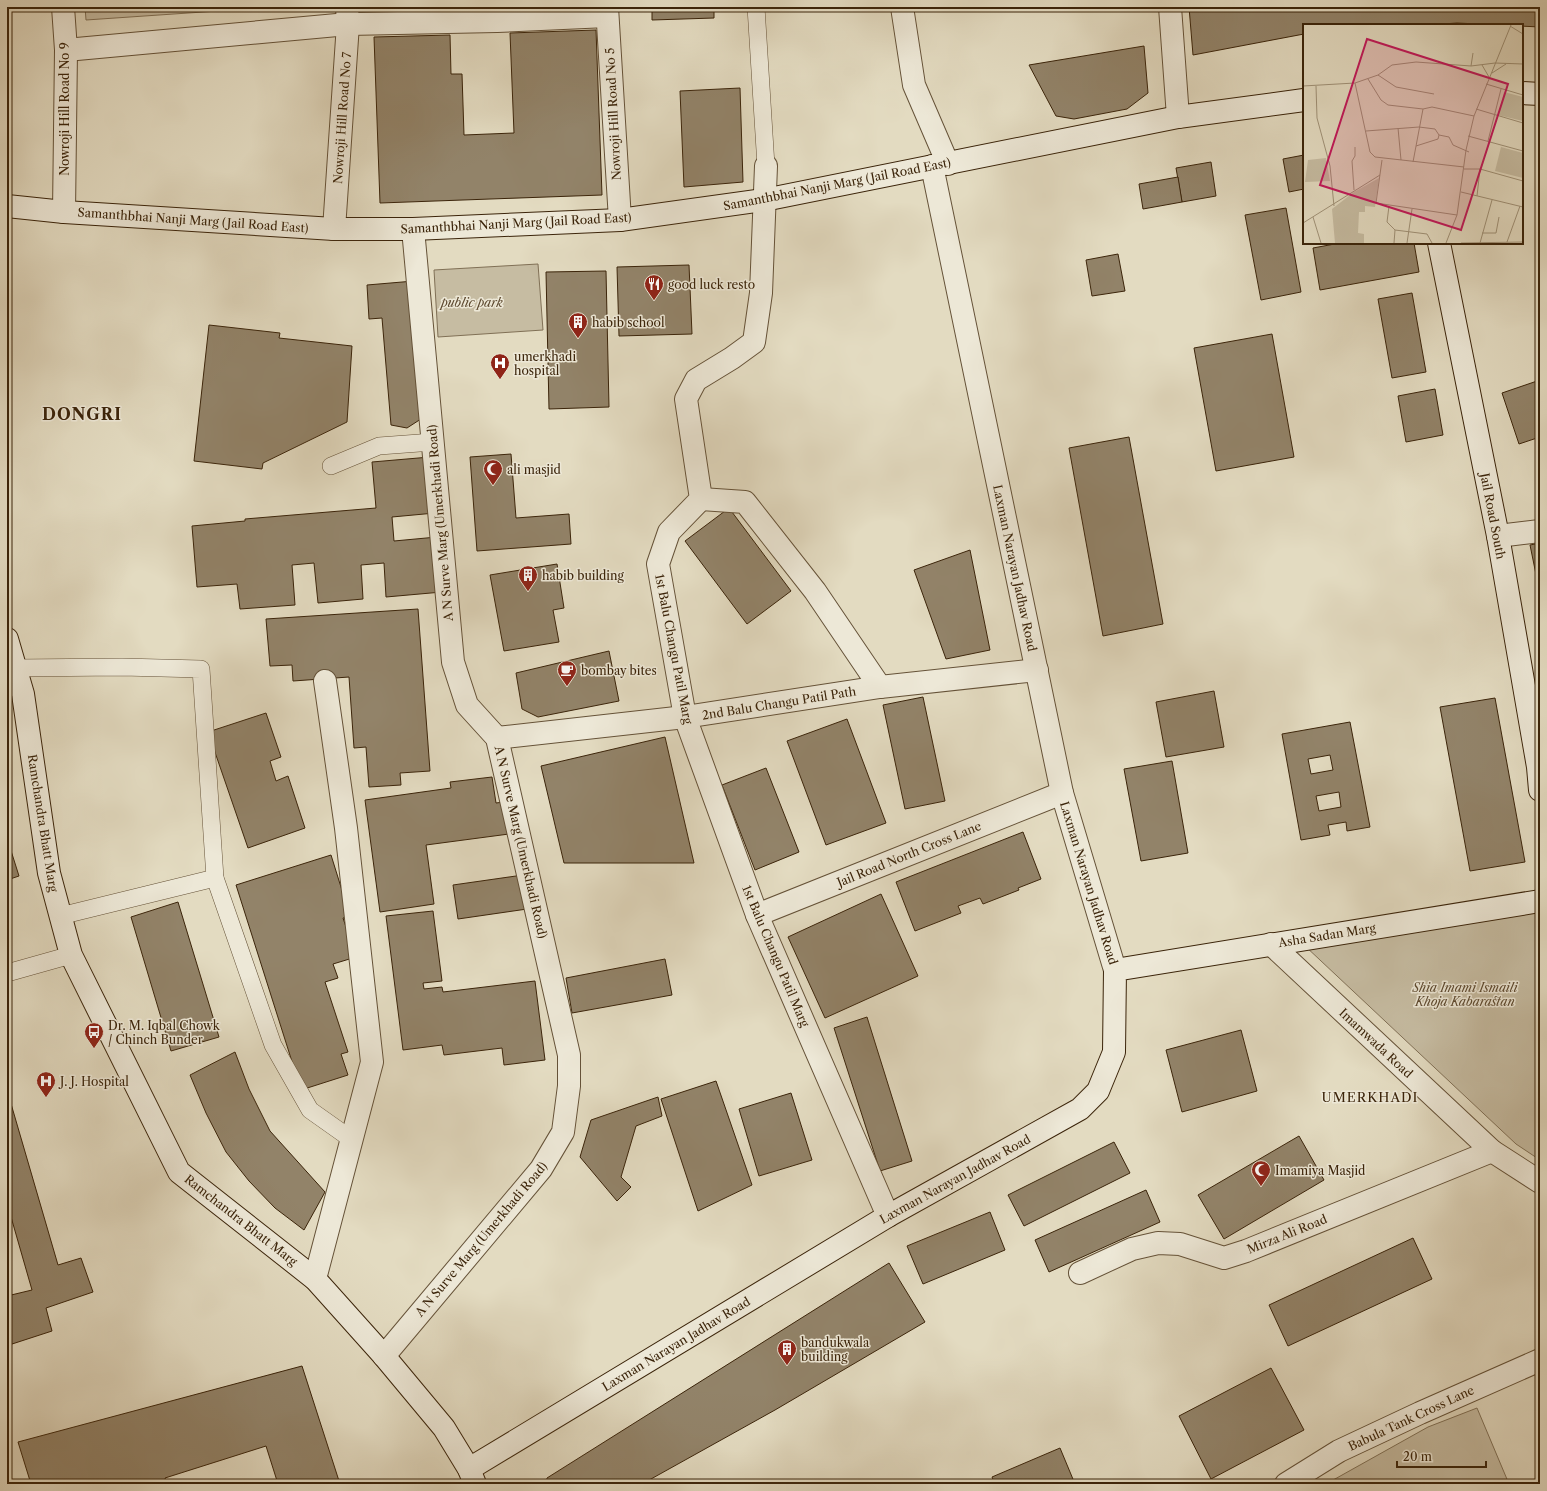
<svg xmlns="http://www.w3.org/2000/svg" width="1547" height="1491" viewBox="0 0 1547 1491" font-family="'Libre Caslon Text',serif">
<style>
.green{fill:#c6bca2;stroke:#807056}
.building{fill:#928369;stroke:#3b240a;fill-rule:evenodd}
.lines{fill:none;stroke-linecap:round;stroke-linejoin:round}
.lane-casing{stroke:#655238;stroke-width:18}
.street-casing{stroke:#655238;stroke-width:24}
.secondary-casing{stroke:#3b240a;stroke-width:24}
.lane{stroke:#ede8d7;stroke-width:17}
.street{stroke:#ede8d7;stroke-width:22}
.secondary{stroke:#ede8d7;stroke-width:22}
.labels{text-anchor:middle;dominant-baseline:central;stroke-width:3;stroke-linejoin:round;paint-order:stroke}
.street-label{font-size:12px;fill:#3b240a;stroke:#ede8d7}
.poi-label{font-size:12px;fill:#3b240a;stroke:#ede8d7;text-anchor:start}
.park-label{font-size:12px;font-style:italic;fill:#5e4a30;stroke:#ede8d7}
.neighbourhood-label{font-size:13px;letter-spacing:1px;fill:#3b240a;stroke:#ede8d7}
.district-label{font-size:16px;font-weight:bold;letter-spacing:1px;fill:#3b240a;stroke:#ede8d7}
.inset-road{fill:none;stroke:#a09278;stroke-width:1}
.view{fill:#c2185b;fill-opacity:0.15;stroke:#c2185b;stroke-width:2}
.inset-edge{fill:none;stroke:#3b240a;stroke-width:2}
</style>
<rect width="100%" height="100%" fill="#e3dbc1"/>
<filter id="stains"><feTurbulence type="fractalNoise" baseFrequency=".005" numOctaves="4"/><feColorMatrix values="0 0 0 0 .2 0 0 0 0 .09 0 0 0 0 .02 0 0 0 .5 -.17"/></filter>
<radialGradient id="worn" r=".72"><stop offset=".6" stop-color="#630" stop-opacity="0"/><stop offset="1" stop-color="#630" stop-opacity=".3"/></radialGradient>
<g class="green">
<path d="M 85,7 L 276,7 L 86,20 Z"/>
<path d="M 538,264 L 543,330 L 438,337 L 434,270 Z"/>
<path d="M 1540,907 L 1540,1160 L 1516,1144 L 1304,945 Z"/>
<path d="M 1477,1408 L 1509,1484 L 1326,1484 L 1428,1427 Z"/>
</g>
<g class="building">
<path d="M 652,7 L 714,7 L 714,18 L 652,20 Z"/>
<path d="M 1189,7 L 1540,7 L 1540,27 L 1457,23 L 1428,25 L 1304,25 L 1304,34 L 1193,55 Z"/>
<path d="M 596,30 L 602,195 L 380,203 L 374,37 L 450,35 L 451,74 L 462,74 L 464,135 L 514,133 L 510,33 Z"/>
<path d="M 1144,46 L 1148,93 L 1127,109 L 1074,119 L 1056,116 L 1029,65 Z"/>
<path d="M 740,88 L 743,182 L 684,187 L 680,91 Z"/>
<path d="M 1304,155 L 1304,189 L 1289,192 L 1283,159 Z"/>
<path d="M 1211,162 L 1216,196 L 1182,202 L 1176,168 Z"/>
<path d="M 1178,177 L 1182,202 L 1143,209 L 1139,184 Z"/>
<path d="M 1286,208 L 1301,292 L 1261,300 L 1245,215 Z"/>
<path d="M 1340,243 L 1414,243 L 1419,272 L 1320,290 L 1313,248 Z"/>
<path d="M 1118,254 L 1125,291 L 1092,296 L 1086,260 Z"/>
<path d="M 689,265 L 692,334 L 619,336 L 617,267 Z"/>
<path d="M 606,271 L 609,407 L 549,409 L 546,272 Z"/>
<path d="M 414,281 L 424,417 L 407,428 L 391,425 L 382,318 L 369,319 L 367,285 Z"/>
<path d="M 1412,293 L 1426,372 L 1392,378 L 1378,299 Z"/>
<path d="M 209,325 L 280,333 L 279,338 L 352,346 L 347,422 L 263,463 L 262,469 L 194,461 Z"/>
<path d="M 1272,334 L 1294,457 L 1216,471 L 1194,348 Z"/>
<path d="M 1540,380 L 1540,437 L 1519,444 L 1502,393 Z"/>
<path d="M 1435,389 L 1443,435 L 1406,442 L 1398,396 Z"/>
<path d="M 1129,437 L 1163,624 L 1103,636 L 1069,448 Z"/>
<path d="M 511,454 L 516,518 L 569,514 L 571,544 L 477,551 L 470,457 Z"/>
<path d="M 430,457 L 435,513 L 392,517 L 394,541 L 437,537 L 442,592 L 386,597 L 384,563 L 361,565 L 363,599 L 318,603 L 314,563 L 292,565 L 295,605 L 240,609 L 237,584 L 197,587 L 192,526 L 245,521 L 245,519 L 376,508 L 372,462 Z"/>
<path d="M 729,508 L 791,591 L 747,624 L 685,541 Z"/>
<path d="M 1540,543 L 1540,594 L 1530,545 Z"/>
<path d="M 970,550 L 990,650 L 946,659 L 914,570 Z"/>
<path d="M 557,564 L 564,608 L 553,610 L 559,642 L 504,651 L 490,575 Z"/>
<path d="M 418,609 L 430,771 L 400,773 L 401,785 L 369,787 L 366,747 L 354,748 L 349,677 L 293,681 L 292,665 L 270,666 L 266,619 Z"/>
<path d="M 609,651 L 619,701 L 538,717 L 522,709 L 516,673 Z"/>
<path d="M 1214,691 L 1224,747 L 1166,757 L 1156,702 Z"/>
<path d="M 923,697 L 945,801 L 905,809 L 883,705 Z"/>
<path d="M 1495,698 L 1525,862 L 1470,871 L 1440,707 Z"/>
<path d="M 266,713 L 281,757 L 270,761 L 276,781 L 288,776 L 305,828 L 248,848 L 208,732 Z"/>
<path d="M 847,719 L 886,823 L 826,845 L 787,741 Z"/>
<path d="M 1350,722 L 1370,827 L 1347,831 L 1346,822 L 1328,825 L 1330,835 L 1301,840 L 1282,734 ZM 1330,755 L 1333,770 L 1311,774 L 1308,759 ZM 1339,792 L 1341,807 L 1319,811 L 1316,796 Z"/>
<path d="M 665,737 L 694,863 L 564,863 L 541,766 Z"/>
<path d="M 1172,761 L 1188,853 L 1141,861 L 1124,769 Z"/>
<path d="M 766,768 L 799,852 L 755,870 L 722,785 Z"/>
<path d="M 492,777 L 496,803 L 504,802 L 509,834 L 426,845 L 434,904 L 380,912 L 365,800 L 451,788 L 450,782 Z"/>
<path d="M 1023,832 L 1041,879 L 1018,888 L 1019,890 L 983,904 L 980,898 L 958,906 L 961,913 L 915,931 L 896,882 Z"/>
<path d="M 7,838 L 19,876 L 7,880 Z"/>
<path d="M 331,855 L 350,916 L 343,918 L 356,957 L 333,964 L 338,978 L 325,982 L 348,1052 L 341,1054 L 348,1075 L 301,1090 L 236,885 Z"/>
<path d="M 523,875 L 534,908 L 458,919 L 453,885 Z"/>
<path d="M 881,894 L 918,976 L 825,1018 L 788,937 Z"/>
<path d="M 178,902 L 219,1037 L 171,1051 L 131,917 Z"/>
<path d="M 433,911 L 442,981 L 423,983 L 424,989 L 442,987 L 443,992 L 535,981 L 545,1060 L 504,1065 L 502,1048 L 444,1055 L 442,1045 L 403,1050 L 386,916 Z"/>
<path d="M 665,959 L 672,995 L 572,1013 L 566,978 Z"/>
<path d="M 867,1017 L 912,1161 L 880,1171 L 834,1028 Z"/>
<path d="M 1241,1030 L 1257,1091 L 1182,1112 L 1166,1050 Z"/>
<path d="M 235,1052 L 249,1089 L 270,1131 L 325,1192 L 304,1230 L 275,1208 L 249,1181 L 226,1152 L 206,1113 L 190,1075 Z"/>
<path d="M 716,1081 L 752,1185 L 698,1211 L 661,1099 Z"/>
<path d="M 7,1090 L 58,1265 L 81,1258 L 93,1292 L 46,1308 L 52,1331 L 9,1345 L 7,1338 L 7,1296 L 32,1290 L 7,1203 Z"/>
<path d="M 791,1093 L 812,1160 L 759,1176 L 739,1109 Z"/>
<path d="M 658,1097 L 662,1116 L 636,1126 L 621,1177 L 631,1187 L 617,1201 L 580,1157 L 591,1120 Z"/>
<path d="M 1299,1136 L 1324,1180 L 1224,1239 L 1198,1195 Z"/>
<path d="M 1114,1142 L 1130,1173 L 1024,1226 L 1008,1195 Z"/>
<path d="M 1146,1190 L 1160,1222 L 1049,1272 L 1035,1240 Z"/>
<path d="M 990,1212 L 1005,1250 L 923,1284 L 907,1246 Z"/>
<path d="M 1413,1238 L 1432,1279 L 1288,1346 L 1269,1305 Z"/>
<path d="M 889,1263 L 925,1322 L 775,1410 L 642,1484 L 546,1484 L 547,1478 Z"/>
<path d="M 302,1366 L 340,1484 L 278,1484 L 266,1446 L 165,1478 L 167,1484 L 31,1484 L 18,1442 Z"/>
<path d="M 1271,1368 L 1304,1430 L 1211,1479 L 1179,1416 Z"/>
<path d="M 1060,1448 L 1075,1484 L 995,1484 L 992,1477 Z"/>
</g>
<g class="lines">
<g class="lane-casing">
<g id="lane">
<path d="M 756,7 L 766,166"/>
<path d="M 331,466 L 379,446 L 433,442"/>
<path d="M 15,668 L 122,667 L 201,669 L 215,878 L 273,1045 L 310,1110 L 351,1139"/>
<path d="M 60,916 L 215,878"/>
<path d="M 7,973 L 71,955"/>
</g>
</g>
<g class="street-casing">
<g id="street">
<path d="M 63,7 L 66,50 L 64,212"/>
<path d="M 607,7 L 620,220"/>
<path d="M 902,7 L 914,85 L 948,164"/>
<path d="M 1170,7 L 1178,117"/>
<path d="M 66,50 L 348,24 L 497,21 L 607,16"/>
<path d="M 766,166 L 761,293 L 754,342 L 732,358 L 696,380 L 686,399 L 701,499 L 669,532 L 658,564 L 685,717 L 757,915 L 888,1216"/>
<path d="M 932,166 L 1062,793 L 1115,970"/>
<path d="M 334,229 L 348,24 L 347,7"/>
<path d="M 701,499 L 745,502 L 815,591 L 880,687"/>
<path d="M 1498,536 L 1540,531"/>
<path d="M 497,738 L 685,717 L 880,687 L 1037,670"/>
<path d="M 757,915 L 1062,793"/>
<path d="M 1271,944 L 1492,1151 L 1540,1182"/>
<path d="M 1080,1273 L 1132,1249 L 1158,1243 L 1180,1244 L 1224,1258 L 1246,1251 L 1492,1151"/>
<path d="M 315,1279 L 372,1062 L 346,828 L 325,681"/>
<path d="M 384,1356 L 541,1169 L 563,1132 L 569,1086 L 569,1055 L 497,738 L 467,705 L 453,662 L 413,229"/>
<path d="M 1286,1484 L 1339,1451 L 1420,1413 L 1540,1360"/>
</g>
</g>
<g class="secondary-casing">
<g id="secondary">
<path d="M 1522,93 L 1540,94"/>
<path d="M 7,206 L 64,212 L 334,229 L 413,229 L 620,220 L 764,200 L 1178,117 L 1304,100"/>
<path d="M 1439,243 L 1498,536 L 1538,767 L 1540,790"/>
<path d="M 7,639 L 23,694 L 49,873 L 71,955 L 179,1172 L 315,1279 L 384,1356 L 444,1428 L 469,1469 L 475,1484"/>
<path d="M 469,1469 L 888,1216 L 1080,1109 L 1098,1091 L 1114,1052 L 1115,970 L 1540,901"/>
</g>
</g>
<use href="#lane" class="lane"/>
<use href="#street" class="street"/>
<use href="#secondary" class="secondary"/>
</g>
<defs>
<g id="restaurant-pin" transform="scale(1)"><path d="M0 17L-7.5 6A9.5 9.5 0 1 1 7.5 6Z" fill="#8f2418" stroke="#ede8d7"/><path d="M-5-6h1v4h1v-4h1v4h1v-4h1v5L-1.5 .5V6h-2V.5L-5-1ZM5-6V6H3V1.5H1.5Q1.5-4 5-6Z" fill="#fff"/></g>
<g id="building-pin" transform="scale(1)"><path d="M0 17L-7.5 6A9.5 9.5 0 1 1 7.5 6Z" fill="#8f2418" stroke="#ede8d7"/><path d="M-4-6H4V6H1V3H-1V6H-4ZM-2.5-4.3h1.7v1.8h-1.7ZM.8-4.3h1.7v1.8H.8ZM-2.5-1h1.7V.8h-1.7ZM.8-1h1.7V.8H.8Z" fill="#fff"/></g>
<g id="hospital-pin" transform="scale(1)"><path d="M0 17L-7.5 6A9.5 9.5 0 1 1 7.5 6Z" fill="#8f2418" stroke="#ede8d7"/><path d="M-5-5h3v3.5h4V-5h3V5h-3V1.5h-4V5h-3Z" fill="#fff"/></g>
<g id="mosque-pin" transform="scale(1)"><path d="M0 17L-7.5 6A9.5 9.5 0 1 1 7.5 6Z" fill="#8f2418" stroke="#ede8d7"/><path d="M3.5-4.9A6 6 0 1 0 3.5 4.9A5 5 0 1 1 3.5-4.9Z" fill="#fff"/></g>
<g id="cafe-pin" transform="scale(1)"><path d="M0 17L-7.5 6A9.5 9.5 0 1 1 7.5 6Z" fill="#8f2418" stroke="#ede8d7"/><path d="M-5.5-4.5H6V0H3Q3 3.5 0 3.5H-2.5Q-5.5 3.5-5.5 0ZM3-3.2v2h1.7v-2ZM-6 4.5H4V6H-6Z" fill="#fff"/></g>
<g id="bus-pin" transform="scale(1)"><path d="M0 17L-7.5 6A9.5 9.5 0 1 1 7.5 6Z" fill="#8f2418" stroke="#ede8d7"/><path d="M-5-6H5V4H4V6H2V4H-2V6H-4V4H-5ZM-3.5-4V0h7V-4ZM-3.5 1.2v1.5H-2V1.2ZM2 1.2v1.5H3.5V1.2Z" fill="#fff"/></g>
</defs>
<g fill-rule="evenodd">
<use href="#restaurant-pin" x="654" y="284"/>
<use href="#building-pin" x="578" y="322"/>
<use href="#hospital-pin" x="500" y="363"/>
<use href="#mosque-pin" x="493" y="469"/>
<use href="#building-pin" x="528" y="575"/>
<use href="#cafe-pin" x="567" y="670"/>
<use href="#bus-pin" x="94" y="1032"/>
<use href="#hospital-pin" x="46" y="1081"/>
<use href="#mosque-pin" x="1261" y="1170"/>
<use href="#building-pin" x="787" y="1349"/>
</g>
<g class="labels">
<g class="street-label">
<text transform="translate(64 109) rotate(-90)">Nowroji Hill Road No 9</text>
<text transform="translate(613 114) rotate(-93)">Nowroji Hill Road No 5</text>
<text transform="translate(342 118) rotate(-86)">Nowroji Hill Road No 7</text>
<text transform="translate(837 184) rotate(-11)">Samanthbhai Nanji Marg (Jail Road East)</text>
<text transform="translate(193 220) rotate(4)">Samanthbhai Nanji Marg (Jail Road East)</text>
<text transform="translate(516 223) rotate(-3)">Samanthbhai Nanji Marg (Jail Road East)</text>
<text transform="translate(1493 516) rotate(79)">Jail Road South</text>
<text transform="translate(440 523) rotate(-95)">A N Surve Marg (Umerkhadi Road)</text>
<text transform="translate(1015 568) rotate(78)">Laxman Narayan Jadhav Road</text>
<text transform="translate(674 649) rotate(79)">1st Balu Changu Patil Marg</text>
<text transform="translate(779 703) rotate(-9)">2nd Balu Changu Patil Path</text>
<text transform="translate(43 823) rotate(81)">Ramchandra Bhatt Marg</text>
<text transform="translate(521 842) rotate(77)">A N Surve Marg (Umerkhadi Road)</text>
<text transform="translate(909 854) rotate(-22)">Jail Road North Cross Lane</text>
<text transform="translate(1089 883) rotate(73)">Laxman Narayan Jadhav Road</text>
<text transform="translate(1327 935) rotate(-9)">Asha Sadan Marg</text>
<text transform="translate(776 956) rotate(67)">1st Balu Changu Patil Marg</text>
<text transform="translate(1376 1043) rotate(43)">Imamwada Road</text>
<text transform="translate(955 1179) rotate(-29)">Laxman Narayan Jadhav Road</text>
<text transform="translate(241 1220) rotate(38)">Ramchandra Bhatt Marg</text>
<text transform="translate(1287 1234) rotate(-22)">Mirza Ali Road</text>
<text transform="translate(481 1239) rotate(-50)">A N Surve Marg (Umerkhadi Road)</text>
<text transform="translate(676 1344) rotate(-31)">Laxman Narayan Jadhav Road</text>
<text transform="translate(1411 1418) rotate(-25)">Babula Tank Cross Lane</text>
</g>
<g class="poi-label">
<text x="668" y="284">good luck resto</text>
<text x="592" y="322">habib school</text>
<text x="514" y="356">umerkhadi<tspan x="514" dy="14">hospital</tspan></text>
<text x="507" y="469">ali masjid</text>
<text x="542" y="575">habib building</text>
<text x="581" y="670">bombay bites</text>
<text x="108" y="1025">Dr. M. Iqbal Chowk<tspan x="108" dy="14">/ Chinch Bunder</tspan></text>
<text x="60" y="1081">J. J. Hospital</text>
<text x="1275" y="1170">Imamiya Masjid</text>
<text x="801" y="1342">bandukwala<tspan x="801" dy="14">building</tspan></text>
</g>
<g class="park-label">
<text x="472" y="302">public park</text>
<text x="1465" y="987">Shia Imami Ismaili<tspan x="1465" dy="14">Khoja Kabarastan</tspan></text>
</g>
<g class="neighbourhood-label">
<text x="1370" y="1097">UMERKHADI</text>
</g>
<g class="district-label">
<text x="82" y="414">DONGRI</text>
</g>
</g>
<g transform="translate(1303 24)">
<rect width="220" height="220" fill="#e3dbc1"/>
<path d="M 201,68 L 220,73 L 220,97 L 195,91 ZM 198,123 L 220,129 L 220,154 L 192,147 ZM 23,134 L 27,157 L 2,158 L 5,136 ZM 76,154 L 72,183 L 62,182 L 62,188 L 56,188 L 55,209 L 61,210 L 61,219 L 32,219 L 29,185 L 51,168 Z" fill="#c6bca2"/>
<path class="inset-road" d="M 207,2 L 220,10M 179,41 L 186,53M 168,42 L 170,29M 189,49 L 203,40M 75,51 L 93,63 L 131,70M 65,55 L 78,76 L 85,81 L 120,85 L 129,83 L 171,92M 52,59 L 67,128 L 72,133 L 161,143M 183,60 L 220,71M 0,62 L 52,59 L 75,51 L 89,41 L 113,38 L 168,42 L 192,39 L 220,40M 13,62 L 14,94 L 27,142 L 31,182M 173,85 L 220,99M 95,104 L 98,136M 63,107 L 116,103 L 132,105 L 136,111 L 146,113 L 150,121 L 166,128M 165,112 L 220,127M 185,117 L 198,65M 113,122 L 135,115 L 136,111M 79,136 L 73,179 L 154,191M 110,138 L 120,85M 161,145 L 177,145 L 220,157M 51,166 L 49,137 L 52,132 L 52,123M 158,168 L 220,183M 174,172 L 177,145M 86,182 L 84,198 L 92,206 L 91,219M 10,193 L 18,219M 0,199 L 77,151M 92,206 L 124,210 L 129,219M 179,209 L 193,209 L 196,193M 204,218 L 217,182M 104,219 L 109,185M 143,219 L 154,191 L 163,126 L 171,92 L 208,1M 158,219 L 220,218M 177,219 L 189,176"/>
<path class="view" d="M 64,15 L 205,60 L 158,206 L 17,161 Z"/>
<rect width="220" height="220" class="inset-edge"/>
</g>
<rect width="1547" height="1491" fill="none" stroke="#e3dbc1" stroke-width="24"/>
<rect x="8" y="8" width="1531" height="1475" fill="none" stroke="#3b240a" stroke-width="2"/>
<rect x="12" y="12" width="1523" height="1467" fill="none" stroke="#3b240a"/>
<path d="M1397 1461v6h89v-6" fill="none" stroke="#3b240a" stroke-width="2"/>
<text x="1403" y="1461" font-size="12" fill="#3b240a" stroke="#ede8d7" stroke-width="3" paint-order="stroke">20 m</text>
<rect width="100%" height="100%" filter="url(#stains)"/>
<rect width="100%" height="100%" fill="url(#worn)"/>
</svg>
